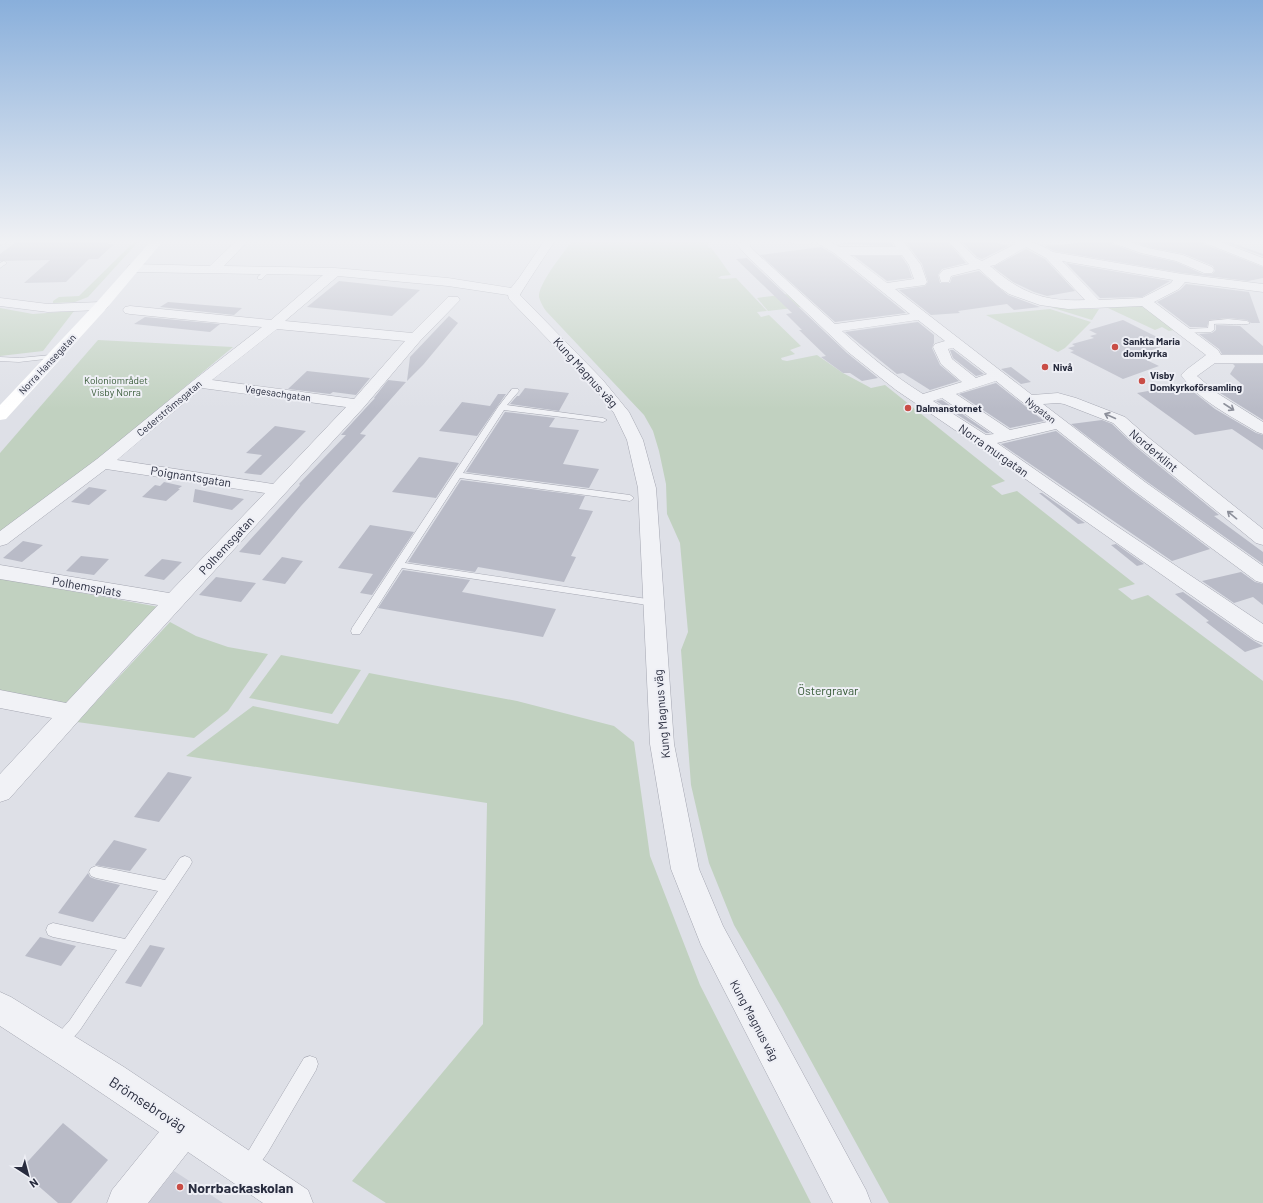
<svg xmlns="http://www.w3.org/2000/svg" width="1263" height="1203" viewBox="0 0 1263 1203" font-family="Barlow,sans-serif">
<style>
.built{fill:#cdcfd9}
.green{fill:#c1d1c0}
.building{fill:#b9bbc7}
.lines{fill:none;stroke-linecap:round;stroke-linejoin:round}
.service-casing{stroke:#a4a6b1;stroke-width:1}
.minor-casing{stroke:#a4a6b1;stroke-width:1}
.service{fill:#f1f2f6;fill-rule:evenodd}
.minor{fill:#f1f2f6;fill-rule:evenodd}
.secondary{fill:#fff;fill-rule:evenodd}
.oneway{stroke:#8c8f9a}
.poi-dot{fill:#c94d46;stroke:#eeeff5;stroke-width:1.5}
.labels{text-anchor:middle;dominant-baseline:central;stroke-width:4;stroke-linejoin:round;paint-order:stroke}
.far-poi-label{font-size:10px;font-weight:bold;fill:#282c3e;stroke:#eeeff5;text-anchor:start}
.far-street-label{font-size:10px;fill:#282c3e;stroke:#eeeff5}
.far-park-label{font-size:10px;fill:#365936;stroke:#eeeff5}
.street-label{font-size:12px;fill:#282c3e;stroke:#eeeff5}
.park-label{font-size:12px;fill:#365936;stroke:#eeeff5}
.near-street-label{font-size:14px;fill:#282c3e;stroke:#eeeff5}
.near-poi-label{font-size:14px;font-weight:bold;fill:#282c3e;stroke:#eeeff5;text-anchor:start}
</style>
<rect width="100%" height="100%" fill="#dee0e7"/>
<path class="built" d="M 174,1171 L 223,1203 L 148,1203 Z"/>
<g class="green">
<path d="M 135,241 L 139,241 L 88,297 L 75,302 L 53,303 L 53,301 L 59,297 L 79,296 Z"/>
<path d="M 572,241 L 707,241 L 710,245 L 707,245 L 709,248 L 711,248 C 719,257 724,266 731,275 L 721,276 L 718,278 L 723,279 L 736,278 L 767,311 L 757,312 L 761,317 L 769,315 L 801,346 L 790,350 L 795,354 L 781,358 L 782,360 L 787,361 L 817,355 L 843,373 L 871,388 L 885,385 L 1005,481 L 991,486 L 1002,495 L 1017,491 L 1135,584 L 1118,589 L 1132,600 L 1148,595 L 1263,681 L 1263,1203 L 889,1203 L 782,1008 L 734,925 L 709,863 L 691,785 L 681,650 L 688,632 L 680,543 L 667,514 L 666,484 L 659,451 L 653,431 L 644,415 L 546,311 C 543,307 540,301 539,297 C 538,284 564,252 572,241 Z"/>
<path d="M 788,294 L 801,307 L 768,311 L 757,298 Z"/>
<path d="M 1142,305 L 1179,329 L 1169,331 L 1162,327 L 1155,330 L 1108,308 Z"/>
<path d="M 1050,307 L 1078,309 L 1099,309 L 1092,320 Z"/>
<path d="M 0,308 L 33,314 L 74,311 L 43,351 L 0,356 Z"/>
<path d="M 1050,309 L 1091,322 L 1065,348 L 1058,352 L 986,315 Z"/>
<path d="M 98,340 L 233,347 L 0,540 L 0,453 Z"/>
<path d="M 0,578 L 159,607 L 69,704 L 0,692 Z"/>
<path d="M 170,622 L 196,636 L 228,647 L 268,654 L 228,711 L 194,738 L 77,722 Z"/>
<path d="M 281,655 L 361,670 L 332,714 L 249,698 Z"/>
<path d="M 369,673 L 517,701 L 614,726 L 634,742 L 650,856 L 700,985 L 811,1203 L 386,1203 L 352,1181 L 483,1024 L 487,803 L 186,756 L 253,706 L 338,724 Z"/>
</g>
<g class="building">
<path d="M 17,241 L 112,241 L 108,244 L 114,244 L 98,259 L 89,259 L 66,282 L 24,283 L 50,260 L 0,261 L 0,254 Z"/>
<path d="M 854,241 L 891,241 L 893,246 L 838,244 L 856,242 Z"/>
<path d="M 905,241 L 947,241 L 966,263 L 942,269 L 938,275 L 940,283 L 950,283 L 952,277 L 979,271 L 1008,295 L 1040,307 L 1014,310 L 1007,304 L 958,311 L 960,313 L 931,315 L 899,290 L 925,286 L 928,282 L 922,264 Z"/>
<path d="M 961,241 L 992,241 L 1008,246 L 982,259 L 977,257 Z"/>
<path d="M 1098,241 L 1110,241 L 1112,244 L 1140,254 L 1176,262 L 1203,274 L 1212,274 L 1215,271 L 1213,266 L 1184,254 L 1148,247 L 1131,241 L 1202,241 L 1204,244 L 1263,267 L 1263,278 L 1248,281 L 1182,273 L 1054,251 L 1045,246 Z"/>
<path d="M 1221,241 L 1227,241 L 1263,254 L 1263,256 Z"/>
<path d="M 821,247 L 833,254 L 906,313 L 835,322 L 760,255 Z"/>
<path d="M 1026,249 L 1045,259 L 1075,291 L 1047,296 L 1034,292 L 1013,282 L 993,267 Z"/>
<path d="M 854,256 L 901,256 L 908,266 L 912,278 L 887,281 Z"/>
<path d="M 747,258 L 847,353 L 878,378 L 862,381 L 850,373 L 843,373 L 821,357 L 826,356 L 799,330 L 802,330 L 786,314 L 792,313 L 790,311 L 736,259 Z"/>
<path d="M 1066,263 L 1170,281 L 1142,297 L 1100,298 Z"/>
<path d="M 339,281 L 367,284 L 420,290 L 392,316 L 307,307 Z"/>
<path d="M 1186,284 L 1249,292 L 1260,323 L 1251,323 L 1247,320 L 1228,318 L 1209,320 L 1207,327 L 1190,327 L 1157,302 L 1180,290 Z"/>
<path d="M 168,302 L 242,308 L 234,315 L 160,307 Z"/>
<path d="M 449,316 L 458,323 L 423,365 L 407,381 L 410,357 Z"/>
<path d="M 145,317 L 220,324 L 210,332 L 134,324 Z"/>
<path d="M 1123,320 L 1171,344 L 1136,355 L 1159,366 L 1123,379 L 1070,352 L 1074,351 L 1068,348 L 1075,346 L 1072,344 L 1094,338 L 1090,336 L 1097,334 L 1089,330 Z"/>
<path d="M 918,322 L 934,335 L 934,343 L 932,348 L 940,365 L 959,381 L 930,390 L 903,373 L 897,374 L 845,332 Z"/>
<path d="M 1216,325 L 1240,326 L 1263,346 L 1263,354 L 1222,354 L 1219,349 L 1199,334 L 1212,333 L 1216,330 Z"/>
<path d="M 950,350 L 953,350 L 984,374 L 976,376 L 953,358 Z"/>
<path d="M 1233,364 L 1263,364 L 1263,420 L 1217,391 L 1244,386 L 1230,374 L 1235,366 Z"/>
<path d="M 1011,367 L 1031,382 L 1021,384 L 1001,369 Z"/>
<path d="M 307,371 L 370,378 L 356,395 L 333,392 L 330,394 L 288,389 Z"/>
<path d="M 388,380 L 406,382 L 360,434 L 366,435 L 301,506 L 260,555 L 239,552 L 300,485 L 299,484 L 346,435 L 341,435 L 375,398 L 387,400 L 374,398 Z"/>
<path d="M 996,383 L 1044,421 L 1010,428 L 959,394 Z"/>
<path d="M 1186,384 L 1196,394 L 1215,409 L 1256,433 L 1263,435 L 1263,450 L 1232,429 L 1195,435 L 1137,393 Z"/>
<path d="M 525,388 L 569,393 L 559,411 L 510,404 L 517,396 L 519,396 Z"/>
<path d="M 498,394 L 506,394 L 477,436 L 439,431 L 462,402 L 490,406 Z"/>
<path d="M 942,400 L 990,433 L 986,433 L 936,401 Z"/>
<path d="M 505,412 L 555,418 L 549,427 L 579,430 L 563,464 L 599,469 L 589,488 L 466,472 Z"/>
<path d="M 1102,420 L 1112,424 L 1136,447 L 1219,515 L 1214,516 L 1263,552 L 1263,564 L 1146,481 L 1071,424 Z"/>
<path d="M 275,426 L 306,431 L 261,475 L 244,473 L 262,455 L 246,453 Z"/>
<path d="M 1056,431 L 1132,491 L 1210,549 L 1172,561 L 1001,444 Z"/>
<path d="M 419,457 L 459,463 L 436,498 L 392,492 Z"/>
<path d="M 461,480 L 585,496 L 579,509 L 593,511 L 571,556 L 576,557 L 564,582 L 478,567 L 475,572 L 408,562 Z"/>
<path d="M 164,482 L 182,486 L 178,489 L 180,489 L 166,501 L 142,497 L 155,485 L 160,486 Z"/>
<path d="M 89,487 L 107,490 L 89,505 L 71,502 Z"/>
<path d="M 195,489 L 244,499 L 232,510 L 193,502 Z"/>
<path d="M 1039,493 L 1042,493 L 1085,523 L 1078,524 Z"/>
<path d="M 370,525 L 414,532 L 372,595 L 360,593 L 373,574 L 338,568 Z"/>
<path d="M 23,541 L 43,545 L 22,562 L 3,558 Z"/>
<path d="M 1116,544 L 1144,564 L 1137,566 L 1111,545 Z"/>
<path d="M 81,556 L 109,559 L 94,575 L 66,571 Z"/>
<path d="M 282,557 L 303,561 L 285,584 L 262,580 Z"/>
<path d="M 162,559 L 182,562 L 164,580 L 144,576 Z"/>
<path d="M 403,570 L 470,580 L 462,592 L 556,609 L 543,637 L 378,608 Z"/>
<path d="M 1241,572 L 1255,582 L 1263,584 L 1263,605 L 1253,597 L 1234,603 L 1202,581 Z"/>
<path d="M 216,577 L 256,583 L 241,602 L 199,595 Z"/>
<path d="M 1183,592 L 1254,641 L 1263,646 L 1245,652 L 1206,622 L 1209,621 L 1175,594 Z"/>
<path d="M 168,772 L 192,777 L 159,822 L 134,817 Z"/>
<path d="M 114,840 L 147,849 L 130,871 L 95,865 Z"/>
<path d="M 88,873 L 90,877 L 95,879 L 120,885 L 93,922 L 58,913 Z"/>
<path d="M 40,937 L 76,946 L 61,966 L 25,956 Z"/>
<path d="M 150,945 L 165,948 L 141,987 L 125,983 Z"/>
<path d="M 63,1123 L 108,1160 L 71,1203 L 58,1203 L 20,1170 Z"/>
</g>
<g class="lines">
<g class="service-casing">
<g id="service">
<path d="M 1016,241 L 1023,241 L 1020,243 Z"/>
<path d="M 4,261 L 7,263 L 0,268 L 0,263 Z"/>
<path d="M 266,269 L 271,270 L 262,279 L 258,279 L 258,277 Z"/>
<path d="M 1228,319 L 1247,321 L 1250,323 C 1246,326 1222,323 1214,324 L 1214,330 L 1211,332 L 1184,333 L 1181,331 L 1184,329 L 1208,328 L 1209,321 Z"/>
<path d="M 52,355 L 54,356 L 54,358 L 19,362 L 0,361 L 0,357 L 19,358 Z"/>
<path d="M 512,389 L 518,389 L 519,391 L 507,405 L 603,418 L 607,420 L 603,422 L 504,410 L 463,473 L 630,495 L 634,498 L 630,501 L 460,478 L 405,563 L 654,600 L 658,601 L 659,603 L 658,605 L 654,606 L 402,568 L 360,634 L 352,634 L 351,631 L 352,628 L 498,407 Z"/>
<path d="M 185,856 L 190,858 L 192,862 L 190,866 L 80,1030 L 64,1048 L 59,1051 L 54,1048 L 51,1043 L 54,1038 L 70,1020 L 117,950 L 53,937 L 48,935 L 46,930 L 48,925 L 53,923 L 125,939 L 158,891 L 96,878 L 91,876 L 89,872 L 91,868 L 96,866 L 165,880 L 180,858 Z"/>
<path d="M 310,1056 L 316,1058 L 318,1064 L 316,1070 L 268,1152 L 255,1171 L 249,1174 L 243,1171 L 240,1165 L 304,1058 Z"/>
</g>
</g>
<g class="minor-casing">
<g id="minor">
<path d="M 0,241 L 8,241 L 6,243 L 0,245 Z"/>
<path d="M 236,241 L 248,241 L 224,266 L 335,268 L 448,278 L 511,288 L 519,278 L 544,241 L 555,241 C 550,248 521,292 520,295 L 602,379 L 629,412 L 643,440 L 656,488 L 674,744 L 699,869 L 723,926 L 866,1190 L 871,1203 L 833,1203 L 701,945 L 671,869 L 650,744 L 638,488 L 627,440 L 614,413 L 592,385 L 509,299 L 508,295 L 448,286 L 338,276 L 285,321 L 412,333 L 448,297 L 458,297 L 460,300 L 420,341 L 364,407 L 121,673 L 9,799 L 0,802 L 0,774 L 52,718 L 0,708 L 0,690 L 66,703 L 158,605 L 0,579 L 0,565 L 169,593 L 265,493 L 106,469 L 7,544 L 0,546 L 0,531 L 97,459 L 194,380 L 262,327 L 130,314 L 125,313 L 123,310 L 125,307 L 130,306 L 271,320 L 323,275 L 133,272 L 129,271 L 127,268 L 129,265 L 133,264 L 210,266 ZM 277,329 L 405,341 L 354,399 L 212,380 ZM 202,388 L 346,407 L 273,484 L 117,460 Z"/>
<path d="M 745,241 L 749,242 L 751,244 L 750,246 L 753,250 L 835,324 L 910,314 L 834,253 L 817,243 L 816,241 L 829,241 L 840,247 L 896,247 L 892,241 L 903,241 L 921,265 L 927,282 L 925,285 L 895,289 L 1032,395 L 1058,393 L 1076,398 L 1125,417 L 1149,438 L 1263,529 L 1263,545 L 1256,543 L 1137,446 L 1113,423 L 1064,404 L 1058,403 L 1043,404 L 1145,482 L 1263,566 L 1263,583 L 1256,581 L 1133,490 L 1056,429 L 997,443 L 1112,523 L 1263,624 L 1263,643 L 1255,640 L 977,445 L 896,390 L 848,352 L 745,254 L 737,245 L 739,243 ZM 850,255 L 902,255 L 909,265 L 914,279 L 887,283 ZM 918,320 L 945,341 L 935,344 L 933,347 L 941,364 L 962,382 L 923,394 C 894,376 867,354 842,331 ZM 953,348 L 987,374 L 976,378 L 952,359 L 948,349 ZM 996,381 L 1047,422 L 1010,430 L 956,394 ZM 942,398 L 994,434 L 986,435 L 933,401 Z"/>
<path d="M 790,241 L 814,241 L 812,243 C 806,245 798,245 792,243 Z"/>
<path d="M 948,241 L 959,241 L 976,258 L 982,261 L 1015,244 L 1014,241 C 1031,241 1038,243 1053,252 L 1182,274 L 1263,284 L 1263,292 L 1185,282 L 1179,289 L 1154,302 L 1218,350 L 1221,355 L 1263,355 L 1263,363 L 1215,363 L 1197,376 L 1217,393 L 1263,422 L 1263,434 L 1257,432 C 1231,416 1199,401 1181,375 L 1186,370 L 1206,355 L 1142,306 L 1068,309 L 1040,305 L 1009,294 L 999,287 L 979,269 L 951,276 L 949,282 L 941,282 L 939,275 L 943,270 L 969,264 ZM 1026,247 L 1046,258 L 1085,300 C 1044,302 1021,293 990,266 L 995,265 ZM 1062,261 L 1173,280 L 1171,283 L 1142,298 L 1099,300 Z"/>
<path d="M 1111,241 L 1127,241 L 1148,248 L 1183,255 L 1212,267 L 1214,270 L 1212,273 L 1204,273 L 1176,261 L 1141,253 L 1113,243 Z"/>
<path d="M 1203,241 L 1218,241 L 1263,258 L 1263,266 L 1205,243 Z"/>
<path d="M 0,298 L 48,304 L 101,302 L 106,303 L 108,306 L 106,309 L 101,310 L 48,312 L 0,306 Z"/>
<path d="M 0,992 L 11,997 L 124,1067 L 308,1190 L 313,1203 L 263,1203 L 188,1152 L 148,1203 L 107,1203 L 112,1190 L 159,1132 L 63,1067 L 0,1026 Z"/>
</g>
</g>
<use href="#service" class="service"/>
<use href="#minor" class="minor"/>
<path class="secondary" d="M 151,241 L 163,241 L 106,309 L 6,419 L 0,420 L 0,405 L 96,303 Z"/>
</g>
<defs><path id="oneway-shaft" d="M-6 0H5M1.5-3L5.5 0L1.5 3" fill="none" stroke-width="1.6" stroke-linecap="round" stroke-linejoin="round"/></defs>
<g class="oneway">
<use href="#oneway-shaft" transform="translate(1229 407) rotate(33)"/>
<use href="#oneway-shaft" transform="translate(1110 416) rotate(-156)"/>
<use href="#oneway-shaft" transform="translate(1232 515) rotate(-141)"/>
</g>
<linearGradient id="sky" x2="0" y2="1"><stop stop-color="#89afdb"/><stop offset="0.59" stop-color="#f0f1f4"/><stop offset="1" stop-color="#f0f1f4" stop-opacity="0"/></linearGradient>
<rect width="1263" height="409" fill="url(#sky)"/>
<g class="poi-dot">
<circle cx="1115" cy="347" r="4"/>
<circle cx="1045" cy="367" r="4"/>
<circle cx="1142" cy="381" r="4"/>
<circle cx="908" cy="408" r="4"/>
<circle cx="180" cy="1187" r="4"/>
</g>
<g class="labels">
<g class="far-poi-label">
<text x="1123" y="341">Sankta Maria<tspan x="1123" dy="12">domkyrka</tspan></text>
<text x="1053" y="367">Nivå</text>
<text x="1150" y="375">Visby<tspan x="1150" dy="12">Domkyrkoförsamling</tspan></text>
<text x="916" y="408">Dalmanstornet</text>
</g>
<g class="far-street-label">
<text transform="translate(47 364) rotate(-47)">Norra Hansegatan</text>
<text transform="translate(278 393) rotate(8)">Vegesachgatan</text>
<text transform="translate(169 408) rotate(-40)">Cederströmsgatan</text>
<text transform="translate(1041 410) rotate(38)">Nygatan</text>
</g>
<g class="far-park-label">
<text x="116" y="380">Koloniområdet<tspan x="116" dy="12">Visby Norra</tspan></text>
</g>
<g class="street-label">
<text transform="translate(586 372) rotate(48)">Kung Magnus väg</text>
<text transform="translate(994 450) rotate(35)">Norra murgatan</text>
<text transform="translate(1154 450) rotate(40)">Norderklint</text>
<text transform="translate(191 476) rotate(9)">Poignantsgatan</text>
<text transform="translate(226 545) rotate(-47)">Polhemsgatan</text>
<text transform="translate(87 586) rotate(10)">Polhemsplats</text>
<text transform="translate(661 714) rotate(-95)">Kung Magnus väg</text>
<text transform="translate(755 1020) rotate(62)">Kung Magnus väg</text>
</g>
<g class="park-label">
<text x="828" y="690">Östergravar</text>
</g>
<g class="near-street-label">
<text transform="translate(148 1104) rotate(33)">Brömsebroväg</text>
</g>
<g class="near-poi-label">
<text x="188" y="1187">Norrbackaskolan</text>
</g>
</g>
<g transform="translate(28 1175) rotate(144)" stroke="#eeeff5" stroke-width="3" paint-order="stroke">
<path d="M0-3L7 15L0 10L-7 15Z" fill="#282c3e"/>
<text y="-6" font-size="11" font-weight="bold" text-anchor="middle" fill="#282c3e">N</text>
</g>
</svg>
